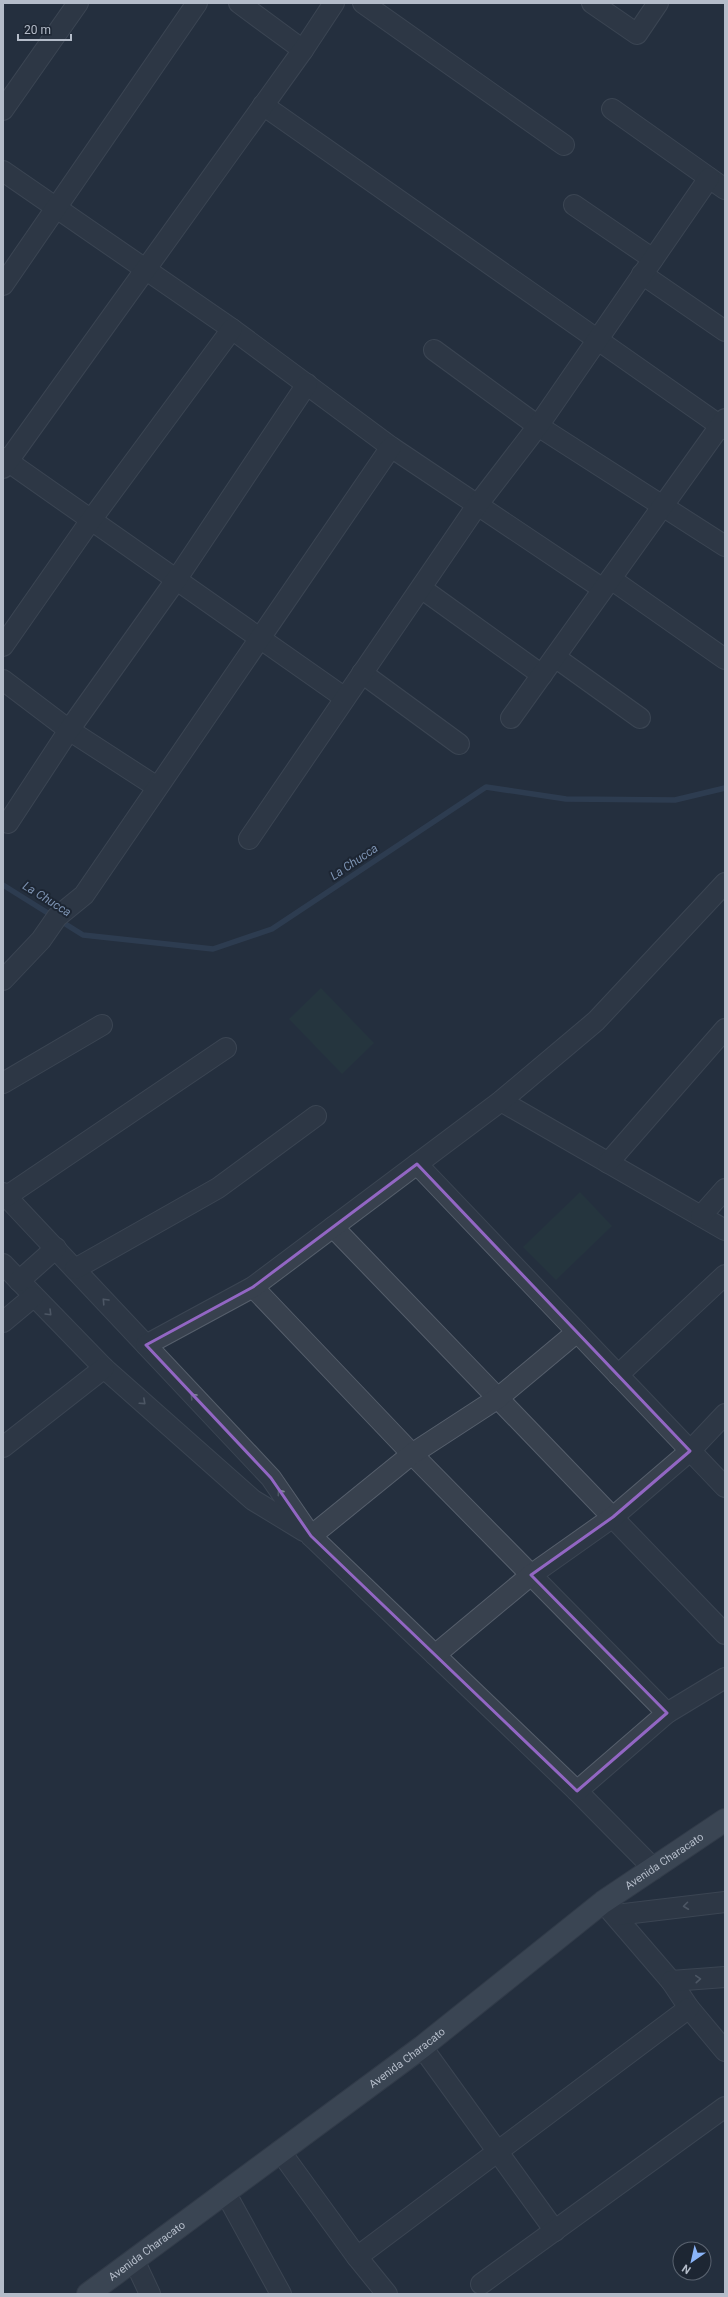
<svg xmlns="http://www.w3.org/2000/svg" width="728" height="2297" viewBox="0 0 728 2297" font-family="Roboto,sans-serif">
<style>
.green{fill:#263c3f}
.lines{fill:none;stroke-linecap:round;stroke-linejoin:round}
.stream{stroke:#394c67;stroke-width:5.5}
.minor-casing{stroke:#565f6c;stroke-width:22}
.major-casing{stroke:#414a57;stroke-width:24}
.minor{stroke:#38414e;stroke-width:20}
.major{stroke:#56606e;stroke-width:22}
.oneway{stroke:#7c8592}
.marked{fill:none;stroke:#9266c3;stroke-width:3;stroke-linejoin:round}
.labels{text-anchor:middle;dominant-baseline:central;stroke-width:4;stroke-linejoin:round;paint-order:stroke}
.street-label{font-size:11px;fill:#b4bcc9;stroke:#1d2633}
.water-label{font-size:12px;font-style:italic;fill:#7c92b1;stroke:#1d2633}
</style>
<rect width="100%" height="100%" fill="#242f3e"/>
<g class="green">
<path d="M 321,988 L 374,1043 L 342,1074 L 289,1019 Z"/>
<path d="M 580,1192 L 612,1226 L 556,1280 L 523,1247 Z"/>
</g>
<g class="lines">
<path class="stream" d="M 3,885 L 83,935 L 213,949 L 272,929 L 486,787 L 566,799 L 675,800 L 725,788"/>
<g class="minor-casing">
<g id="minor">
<path d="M 239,3 L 303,50"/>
<path d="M 363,3 L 564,145"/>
<path d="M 592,3 L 637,34 L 658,3"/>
<path d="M 263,105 L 725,429"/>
<path d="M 612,109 L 725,189"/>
<path d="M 3,110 L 78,3"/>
<path d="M 3,171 L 232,329 L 391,447 L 603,589"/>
<path d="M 574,205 L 653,259"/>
<path d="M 642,274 L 725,331"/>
<path d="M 3,285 L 197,3"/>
<path d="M 434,350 L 538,426 L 725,546"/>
<path d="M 3,458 L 345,698"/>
<path d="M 3,468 L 303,50 L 334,3"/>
<path d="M 611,579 L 725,659"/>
<path d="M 421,588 L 542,675"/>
<path d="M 3,646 L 91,520 L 232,329"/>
<path d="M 555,657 L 640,718"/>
<path d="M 362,673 L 459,744"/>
<path d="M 3,680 L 69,730 L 157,787"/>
<path d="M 511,718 L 725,419"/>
<path d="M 8,823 L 69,730 L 176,580 L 307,384"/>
<path d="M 249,839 L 478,504 L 538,426 L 709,178"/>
<path d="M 3,980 L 41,940 L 57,917 L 84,895 L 391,447"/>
<path d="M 3,1083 L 102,1025"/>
<path d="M 501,1101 L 725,1230"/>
<path d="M 608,1163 L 725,1029"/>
<path d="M 417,1164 L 725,1487"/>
<path d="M 3,1193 L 271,1478 L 311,1536 L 577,1791 L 654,1869"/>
<path d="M 7,1196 L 226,1048"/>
<path d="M 701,1216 L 725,1189"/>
<path d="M 333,1227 L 725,1634"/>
<path d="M 3,1264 L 104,1368 L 253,1500 L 304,1531"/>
<path d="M 75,1269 L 218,1188 L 316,1116"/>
<path d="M 19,1281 L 56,1248"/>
<path d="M 253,1287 L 412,1454 L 667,1713"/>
<path d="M 3,1322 L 33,1297"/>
<path d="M 146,1345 L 253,1287 L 501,1101 L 596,1021 L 725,883"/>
<path d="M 618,1375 L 725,1275"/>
<path d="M 3,1447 L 104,1368"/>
<path d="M 311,1536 L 412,1454 L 498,1398 L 577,1332"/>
<path d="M 435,1655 L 531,1575 L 613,1517 L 690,1451 L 725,1414"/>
<path d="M 577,1791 L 667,1713 L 725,1678"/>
<path d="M 603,1902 L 671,1981 L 689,2008 L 725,2051"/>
<path d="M 616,1915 L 725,1902"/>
<path d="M 671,1981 L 725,1977"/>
<path d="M 422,2047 L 555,2231"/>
<path d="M 280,2151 L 357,2257 L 387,2294"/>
<path d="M 225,2192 L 281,2294"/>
<path d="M 357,2257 L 689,2008"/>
<path d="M 134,2260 L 150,2294"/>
<path d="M 481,2284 L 725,2107"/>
</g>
</g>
<g class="major-casing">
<g id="major">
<path id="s1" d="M 88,2294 L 422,2047 L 603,1902 L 725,1820"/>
</g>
</g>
<use href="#minor" class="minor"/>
<use href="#major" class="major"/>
</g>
<defs><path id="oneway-chevron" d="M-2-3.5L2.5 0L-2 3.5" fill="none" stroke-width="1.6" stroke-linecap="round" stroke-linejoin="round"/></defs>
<g class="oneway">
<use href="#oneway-chevron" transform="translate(105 1301) rotate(-133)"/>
<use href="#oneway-chevron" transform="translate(49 1313) rotate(45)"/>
<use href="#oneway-chevron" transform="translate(193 1396) rotate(-133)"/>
<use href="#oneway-chevron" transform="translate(143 1402) rotate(42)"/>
<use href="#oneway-chevron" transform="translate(280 1492) rotate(-125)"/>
<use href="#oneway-chevron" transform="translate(686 1906) rotate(173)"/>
<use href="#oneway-chevron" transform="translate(698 1979) rotate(-4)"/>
</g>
<path d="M0 0H728V2297H0ZM 417,1164 L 690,1451 L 613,1517 L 531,1575 L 667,1713 L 577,1791 L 311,1536 L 271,1478 L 146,1345 L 253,1287 Z" fill="#242f3e" fill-opacity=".55" fill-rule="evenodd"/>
<path class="marked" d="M 417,1164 L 690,1451 L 613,1517 L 531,1575 L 667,1713 L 577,1791 L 311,1536 L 271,1478 L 146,1345 L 253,1287 Z"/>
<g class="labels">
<g class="street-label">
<text stroke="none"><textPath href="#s1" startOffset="721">Avenida Characato</textPath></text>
<text stroke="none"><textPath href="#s1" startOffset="397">Avenida Characato</textPath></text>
<text stroke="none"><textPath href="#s1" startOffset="73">Avenida Characato</textPath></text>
</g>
<g class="water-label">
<text transform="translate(354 862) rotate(-34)">La Chucca</text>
<text transform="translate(47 899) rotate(32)">La Chucca</text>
</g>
</g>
<rect width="728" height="2297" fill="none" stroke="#b4bcc9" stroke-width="8"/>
<g transform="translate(692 2261) rotate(214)"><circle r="19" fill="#1d2633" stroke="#59626f"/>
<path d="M0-3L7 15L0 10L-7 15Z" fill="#8ab4f8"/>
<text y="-6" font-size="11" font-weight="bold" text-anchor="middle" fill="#b4bcc9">N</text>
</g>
<path d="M18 34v6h53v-6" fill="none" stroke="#b4bcc9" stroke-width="2"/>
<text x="24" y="34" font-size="12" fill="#b4bcc9" stroke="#1d2633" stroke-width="3" paint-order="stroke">20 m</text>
</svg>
